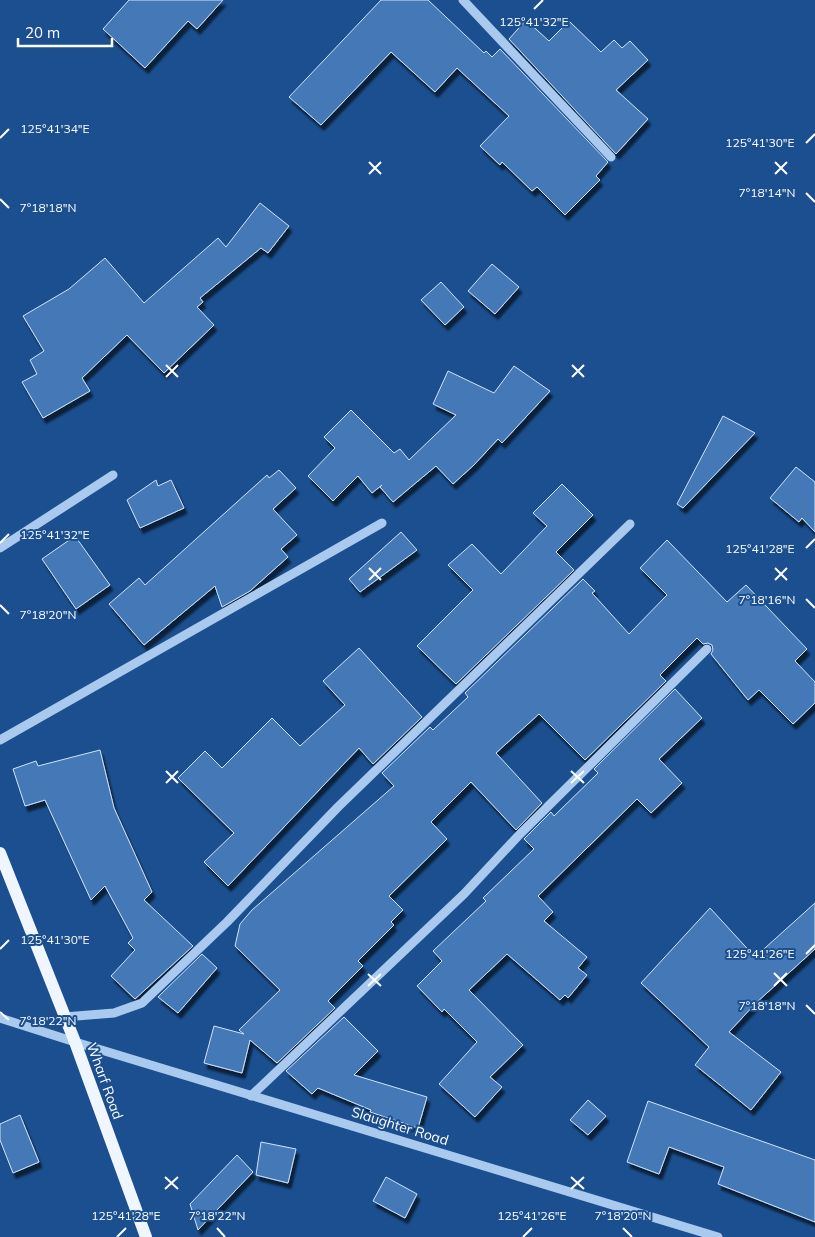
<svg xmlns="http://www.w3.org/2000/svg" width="815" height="1237" viewBox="0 0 815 1237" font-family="Mulish,sans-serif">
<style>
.building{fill:#4478b7;stroke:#cfe3fa;filter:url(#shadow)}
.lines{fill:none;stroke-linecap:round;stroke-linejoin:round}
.minor{stroke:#a9c9ee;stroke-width:9}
.major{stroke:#f0f6ff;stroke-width:12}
.ticks{fill:none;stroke:#fff;stroke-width:2}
.labels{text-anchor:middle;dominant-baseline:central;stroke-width:4;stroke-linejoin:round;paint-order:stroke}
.street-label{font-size:14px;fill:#fff;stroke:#1b4f8f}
.ticks-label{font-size:12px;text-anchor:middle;fill:#fff;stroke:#1b4f8f;stroke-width:4;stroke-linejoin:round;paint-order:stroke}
</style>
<defs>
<filter id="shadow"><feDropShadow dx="3" dy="5.5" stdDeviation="1" flood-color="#0009"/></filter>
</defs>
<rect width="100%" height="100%" fill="#1b4f8f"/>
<g class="building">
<path d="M 129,0 L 223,0 L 197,29 L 188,21 L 145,68 L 103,29 Z"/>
<path d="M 381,0 L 428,0 L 484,53 L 486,51 L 492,57 L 500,49 L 608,162 L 596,176 L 600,180 L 565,215 L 537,187 L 532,191 L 502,162 L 500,165 L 480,146 L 509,116 L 457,68 L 435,92 L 391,52 L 321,125 L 289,97 Z"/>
<path d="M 526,20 L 549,41 L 569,21 L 601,52 L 614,40 L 622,48 L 630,41 L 648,60 L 616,90 L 648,119 L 616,154 L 509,39 Z"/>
<path d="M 260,203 L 289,226 L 268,253 L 261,248 L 200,298 L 203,302 L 197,307 L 214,325 L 164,373 L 127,335 L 82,378 L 90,391 L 43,418 L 22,382 L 37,374 L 30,360 L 44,351 L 23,316 L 69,289 L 105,258 L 144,303 L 218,238 L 226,247 Z"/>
<path d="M 492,264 L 519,287 L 495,314 L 468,291 Z"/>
<path d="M 441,282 L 464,307 L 445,325 L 421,300 Z"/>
<path d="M 514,366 L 550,391 L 502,443 L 498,439 L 474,465 L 453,484 L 436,466 L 393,502 L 380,487 L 382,485 L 372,493 L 358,476 L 333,501 L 308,476 L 335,448 L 324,437 L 351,410 L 394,453 L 400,449 L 409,460 L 456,415 L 433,404 L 448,371 L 494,393 Z"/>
<path d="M 723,416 L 755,433 L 683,508 L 677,504 Z"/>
<path d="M 796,467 L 815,482 L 815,532 L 802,518 L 799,522 L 770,498 Z"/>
<path d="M 279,470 L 296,488 L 273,509 L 297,535 L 281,549 L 288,557 L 250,591 L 222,607 L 215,586 L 144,645 L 109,604 L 139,578 L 145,585 L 267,475 L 269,478 Z"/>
<path d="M 156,480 L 158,486 L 171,480 L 184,508 L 140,528 L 127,500 Z"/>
<path d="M 562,484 L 593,515 L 556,552 L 574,570 L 456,684 L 417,646 L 473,590 L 448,565 L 472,544 L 501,574 L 547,526 L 533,513 Z"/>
<path d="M 401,532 L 417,550 L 360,592 L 349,579 Z"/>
<path d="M 75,536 L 110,585 L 76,609 L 42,559 Z"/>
<path d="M 667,540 L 727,602 L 746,585 L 807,649 L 795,661 L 815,682 L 815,703 L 793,724 L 759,690 L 748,700 L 711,654 L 713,650 L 712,645 L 708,643 L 703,644 L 697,638 L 660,675 L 666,681 L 585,760 L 539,714 L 496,753 L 542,803 L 516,830 L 471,782 L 431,822 L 447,839 L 389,896 L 403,910 L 391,922 L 394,925 L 358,961 L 363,966 L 328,1001 L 335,1008 L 277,1063 L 250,1040 L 242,1073 L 204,1063 L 214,1026 L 244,1034 L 239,1030 L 280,990 L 235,946 L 240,924 L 252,910 L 394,786 L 382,773 L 430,727 L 433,730 L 468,697 L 465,693 L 583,579 L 595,591 L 592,593 L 629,634 L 667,595 L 640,568 Z"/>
<path d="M 359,648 L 422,717 L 373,764 L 359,748 L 228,886 L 204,862 L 234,833 L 178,778 L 205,751 L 222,768 L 272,718 L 300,746 L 345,705 L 323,681 Z"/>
<path d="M 675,689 L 702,718 L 659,759 L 682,783 L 651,813 L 637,799 L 538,896 L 553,912 L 544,921 L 587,957 L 578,968 L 587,975 L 568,998 L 565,995 L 560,1000 L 507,954 L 469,990 L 523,1045 L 490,1077 L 502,1087 L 475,1117 L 439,1084 L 477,1042 L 444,1009 L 442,1012 L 417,986 L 442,961 L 433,951 L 486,901 L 483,898 L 534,849 L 524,839 L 551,812 L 554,816 L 598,773 L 594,769 Z"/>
<path d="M 100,750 L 114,808 L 152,892 L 144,900 L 193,946 L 135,999 L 111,976 L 135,950 L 128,943 L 133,938 L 105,886 L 91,900 L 45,800 L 25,806 L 13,769 L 36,761 L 38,766 Z"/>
<path d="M 815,903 L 815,949 L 756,1003 L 729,1032 L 781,1072 L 751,1110 L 695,1065 L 709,1047 L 641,983 L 710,908 L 755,957 Z"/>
<path d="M 202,954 L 217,968 L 178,1013 L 158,997 Z"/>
<path d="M 344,1017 L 378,1051 L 354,1075 L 427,1097 L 418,1128 L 370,1112 L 371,1110 L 318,1088 L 312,1094 L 286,1071 Z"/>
<path d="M 588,1100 L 606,1116 L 588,1135 L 570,1120 Z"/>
<path d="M 648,1101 L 815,1160 L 815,1222 L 718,1184 L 724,1167 L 669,1147 L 659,1174 L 627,1162 Z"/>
<path d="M 20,1115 L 39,1162 L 13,1173 L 0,1140 L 0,1124 Z"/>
<path d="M 261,1142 L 296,1149 L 288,1183 L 256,1175 Z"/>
<path d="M 237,1155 L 253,1172 L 198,1230 L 190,1204 Z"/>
<path d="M 386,1177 L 417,1194 L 405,1218 L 373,1201 Z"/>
</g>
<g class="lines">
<g class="minor">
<path d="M 463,0 L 611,157"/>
<path d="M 0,548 L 113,475"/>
<path d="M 0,740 L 382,523"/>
<path d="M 64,1017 L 114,1013 L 142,1003 L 227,922 L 338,807 L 630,524"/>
<path d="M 0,1018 L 75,1042 L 718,1237"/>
<path d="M 251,1096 L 464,894 L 520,834 L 707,649"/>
</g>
<path class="major" d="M 0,853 L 75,1042 L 146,1237"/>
</g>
<path class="ticks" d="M 534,9 L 543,0M 0,138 L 9,129M 806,143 L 815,134M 369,162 L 381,174M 775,162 L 787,174M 369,174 L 381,162M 775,174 L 787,162M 806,193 L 815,202M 0,199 L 9,208M 166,365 L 178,377M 572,365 L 584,377M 166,377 L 178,365M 572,377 L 584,365M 0,543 L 9,534M 806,548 L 815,539M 369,568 L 381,580M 775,568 L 787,580M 369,580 L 381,568M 775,580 L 787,568M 806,599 L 815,608M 0,605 L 9,614M 166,771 L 178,783M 571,771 L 584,783M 166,783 L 178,771M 571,783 L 584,771M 0,949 L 9,940M 806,954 L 815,945M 774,973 L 787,986M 368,974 L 381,986M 368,986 L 381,974M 774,986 L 787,973M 806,1005 L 815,1014M 0,1012 L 9,1020M 165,1177 L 178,1189M 571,1177 L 584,1189M 165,1189 L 178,1177M 571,1189 L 584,1177M 217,1228 L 225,1237M 623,1228 L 632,1237M 117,1237 L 126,1228M 523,1237 L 532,1228"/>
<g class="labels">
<g class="street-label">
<text transform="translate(105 1081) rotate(70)">Wharf Road</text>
<text transform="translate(400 1126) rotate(17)">Slaughter Road</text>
</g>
</g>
<g class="ticks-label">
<text x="534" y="26">125°41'32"E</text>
<text x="55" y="133">125°41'34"E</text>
<text x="760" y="147">125°41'30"E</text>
<text x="767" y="197">7°18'14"N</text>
<text x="48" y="212">7°18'18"N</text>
<text x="55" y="539">125°41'32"E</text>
<text x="760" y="553">125°41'28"E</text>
<text x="767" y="604">7°18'16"N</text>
<text x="48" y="619">7°18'20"N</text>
<text x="55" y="944">125°41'30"E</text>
<text x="760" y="958">125°41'26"E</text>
<text x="767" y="1010">7°18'18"N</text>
<text x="48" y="1025">7°18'22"N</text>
<text x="126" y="1220">125°41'28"E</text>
<text x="532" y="1220">125°41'26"E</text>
<text x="217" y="1220">7°18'22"N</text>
<text x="623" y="1220">7°18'20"N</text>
</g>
<path d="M18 38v8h94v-8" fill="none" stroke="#ffffff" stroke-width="2.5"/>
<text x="25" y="38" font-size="15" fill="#ffffff" stroke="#1b4f8f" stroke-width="4" paint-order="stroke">20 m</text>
</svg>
